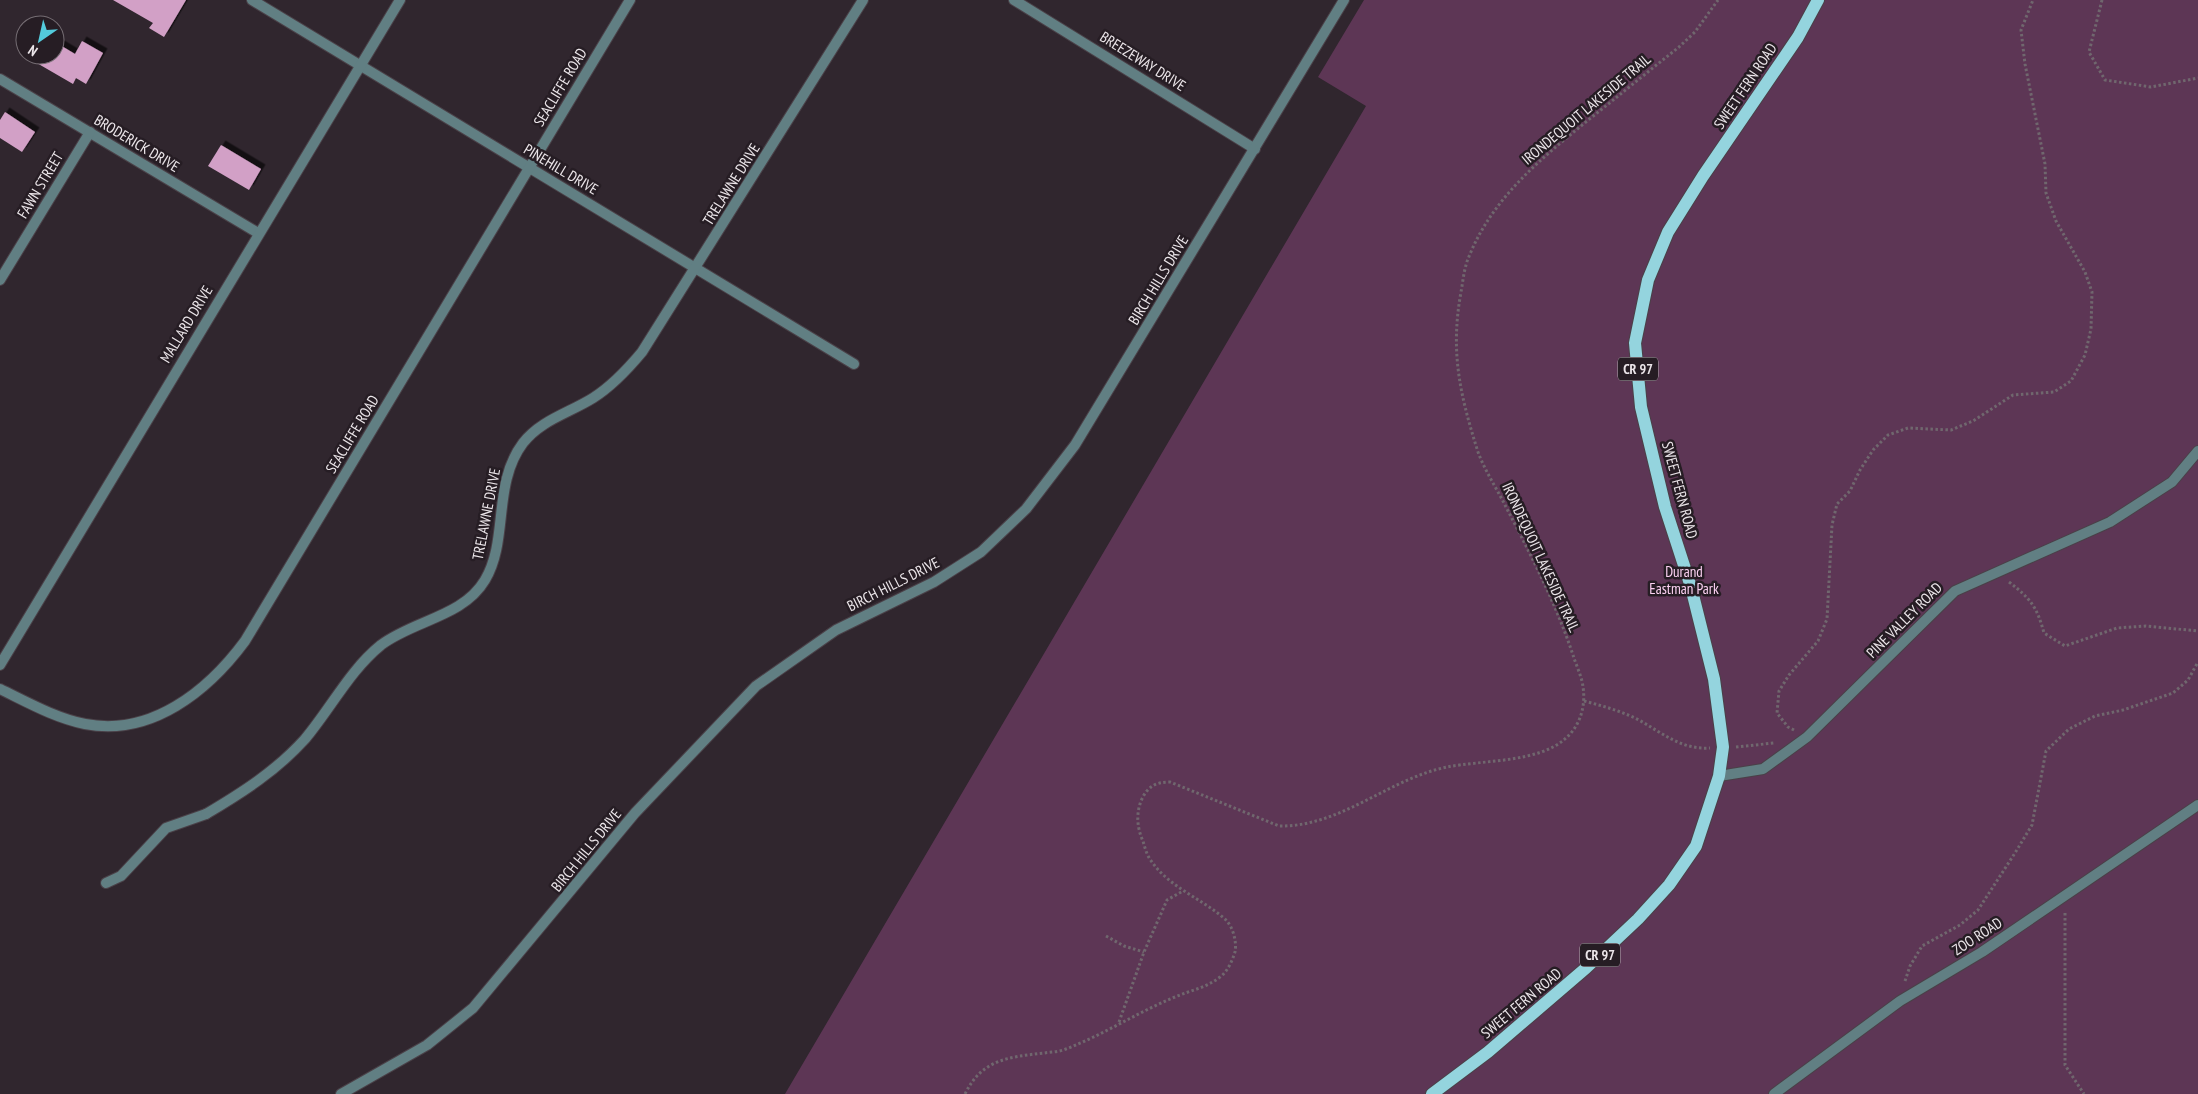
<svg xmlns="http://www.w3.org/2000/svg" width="2198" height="1094" viewBox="0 0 2198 1094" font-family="'PT Sans Narrow',sans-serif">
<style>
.green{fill:#5d3655}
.building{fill:#d2a0c6;filter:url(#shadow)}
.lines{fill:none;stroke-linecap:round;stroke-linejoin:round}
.lane-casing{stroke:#4a4148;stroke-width:12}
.street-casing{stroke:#4a4148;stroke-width:12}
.primary-casing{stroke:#4a4148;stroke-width:14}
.path{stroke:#70676e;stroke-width:3;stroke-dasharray:2.5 2.5;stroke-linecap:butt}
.lane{stroke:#617f83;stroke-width:10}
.street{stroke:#617f83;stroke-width:10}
.primary{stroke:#94d4de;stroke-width:12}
.labels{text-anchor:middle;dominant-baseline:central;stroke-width:5;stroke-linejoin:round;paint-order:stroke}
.shield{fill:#261d24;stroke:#b1aaaf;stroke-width:1}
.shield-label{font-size:14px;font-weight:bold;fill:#ece6ea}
.street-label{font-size:15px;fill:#ece6ea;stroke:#261d24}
.park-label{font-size:15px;fill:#fbd0f1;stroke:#261d24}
</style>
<defs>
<filter id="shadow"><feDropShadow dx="4.5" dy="-4.5" stdDeviation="0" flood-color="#0009"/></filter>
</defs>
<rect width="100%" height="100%" fill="#30262e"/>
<path class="green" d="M 1364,0 L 2198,0 L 2198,1094 L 785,1094 L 1366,106 L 1318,77 Z"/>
<g class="building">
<path d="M 113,0 L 186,0 L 164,37 L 149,28 L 153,23 Z"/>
<path d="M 82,41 L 103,53 L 86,84 L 76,78 L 73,84 L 23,55 L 55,55 L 55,42 L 75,54 Z"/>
<path d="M 5,112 L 35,132 L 22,152 L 0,138 L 0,120 Z"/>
<path d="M 221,145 L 261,169 L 249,190 L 208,166 Z"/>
</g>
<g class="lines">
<g class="lane-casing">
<path id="lane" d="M 106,883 L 121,876 L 166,828 L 206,814"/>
</g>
<g class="street-casing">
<g id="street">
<path d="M 252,0 L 854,364"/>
<path d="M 1014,0 L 1255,149"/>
<path d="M 0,79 L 258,233"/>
<path d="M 0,280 L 90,132"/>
<path d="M 0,665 L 400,0"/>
<path d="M 0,689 C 27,702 55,718 85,724 C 151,737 208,691 245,641 L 630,0"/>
<path d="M 1719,776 L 1763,769 L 1807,737 L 1955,591 L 2110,522 L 2172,482 L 2198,451"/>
<path d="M 206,814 C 243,792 276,771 305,739 C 331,708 350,670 381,645 C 414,620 463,617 485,580 C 509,540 492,484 523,443 C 541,420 569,413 593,398 C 612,386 627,370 642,352 L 863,0"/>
<path d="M 341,1094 L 427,1045 L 473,1008 L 635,813 L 756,686 L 836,630 L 934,582 L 981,552 L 1026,509 L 1075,445 L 1344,0"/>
<path d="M 1774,1094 L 1900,1001 L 1982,952 L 2198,805"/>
</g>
</g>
<g class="primary-casing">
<path id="primary" d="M 1432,1094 L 1488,1052 L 1586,968 L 1638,919 L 1669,885 L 1696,846 L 1719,776 L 1723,747 L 1714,679 L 1691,587 L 1665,507 L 1641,407 L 1635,343 L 1648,280 L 1668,232 L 1703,176 L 1798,37 L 1818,0"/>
</g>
<g class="path">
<path d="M 2102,0 L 2089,52 L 2105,80 L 2151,87 L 2198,78"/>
<path d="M 2009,582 C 2031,599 2037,607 2044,633 L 2065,646 L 2117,628 L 2146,626 L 2198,631"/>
<path d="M 1584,701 C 1603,706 1621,711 1639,720 C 1662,733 1682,750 1710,748"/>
<path d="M 1794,730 L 1788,727 L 1777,713 L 1779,691 L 1789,675 L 1818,641 L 1827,619 L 1832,525 L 1837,504 L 1850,491 L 1860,470 L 1873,450 L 1888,435 L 1908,428 L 1951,430 L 1973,421 L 2013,395 L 2054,392 L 2071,381 L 2085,355 L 2091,329 L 2092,292 L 2085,272 L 2056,221 L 2046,193 L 2045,164 L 2025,64 L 2021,30 L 2033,0"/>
<path d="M 1736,747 L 1774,743"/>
<path d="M 2065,913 L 2065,1065 L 2084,1094"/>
<path d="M 1106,936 L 1124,946 L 1144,952"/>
<path d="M 1905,981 L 1910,966 L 1922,946 L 1960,925 L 1978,910 L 2015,853 L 2032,825 L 2046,751 L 2069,729 L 2095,716 L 2123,710 L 2173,693 L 2188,680 L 2198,662"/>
<path d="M 1119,1022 L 1144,952 L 1167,900 L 1183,891"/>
<path d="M 965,1094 C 982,1059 1009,1057 1044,1053 C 1051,1052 1059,1052 1066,1049 C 1103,1035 1138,1012 1175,997 C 1191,990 1206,988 1220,977 C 1228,971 1232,961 1235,952 C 1237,942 1233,927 1226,920 C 1203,899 1170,888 1152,862 C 1147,856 1145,848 1143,841 C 1137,828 1136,814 1141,801 C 1147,787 1155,782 1170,782 L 1279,826 C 1341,827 1388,779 1447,767 C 1482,760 1539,763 1566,738 C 1580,726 1586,706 1583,687 C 1582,677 1576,665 1573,655 C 1556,604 1531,555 1506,507 C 1497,489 1485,471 1478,452 C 1460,395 1450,352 1461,292 C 1463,281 1464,269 1468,259 C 1492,197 1542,158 1592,117 C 1621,94 1650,70 1679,47 L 1695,32 L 1718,0"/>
</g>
<use href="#lane" class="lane"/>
<use href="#street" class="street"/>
<use href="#primary" class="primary"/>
</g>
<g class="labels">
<g class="shield">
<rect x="1618" y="357.5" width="40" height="23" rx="4"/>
<rect x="1580" y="943.5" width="40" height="23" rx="4"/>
</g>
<g class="shield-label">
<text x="1638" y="369">CR 97</text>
<text x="1600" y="955">CR 97</text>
</g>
<g class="street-label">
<text transform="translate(1143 61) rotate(32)">BREEZEWAY DRIVE</text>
<text transform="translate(1745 86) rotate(-56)">SWEET FERN ROAD</text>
<text transform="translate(560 87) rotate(-59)">SEACLIFFE ROAD</text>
<text transform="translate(1586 109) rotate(-40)">IRONDEQUOIT LAKESIDE TRAIL</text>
<text transform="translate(137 143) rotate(31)">BRODERICK DRIVE</text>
<text transform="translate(561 169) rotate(31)">PINEHILL DRIVE</text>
<text transform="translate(731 184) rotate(-58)">TRELAWNE DRIVE</text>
<text transform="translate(40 185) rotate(-59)">FAWN STREET</text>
<text transform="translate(1158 280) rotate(-59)">BIRCH HILLS DRIVE</text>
<text transform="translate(186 324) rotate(-59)">MALLARD DRIVE</text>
<text transform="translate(352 434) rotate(-59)">SEACLIFFE ROAD</text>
<text transform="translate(1680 490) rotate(75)">SWEET FERN ROAD</text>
<text transform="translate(486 514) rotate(-79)">TRELAWNE DRIVE</text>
<text transform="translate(1541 557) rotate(65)">IRONDEQUOIT LAKESIDE TRAIL</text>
<text transform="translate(893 584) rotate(-27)">BIRCH HILLS DRIVE</text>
<text transform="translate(1904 620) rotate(-45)">PINE VALLEY ROAD</text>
<text transform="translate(586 850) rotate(-51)">BIRCH HILLS DRIVE</text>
<text transform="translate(1977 936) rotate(-33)">ZOO ROAD</text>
<text transform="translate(1521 1003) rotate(-40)">SWEET FERN ROAD</text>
</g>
<g class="park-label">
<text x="1684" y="571">Durand<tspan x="1684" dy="17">Eastman Park</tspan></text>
</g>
</g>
<g transform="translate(40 40) rotate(214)"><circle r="24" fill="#261d24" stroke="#756d73"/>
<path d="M0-4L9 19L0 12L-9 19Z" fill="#53cbdc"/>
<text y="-8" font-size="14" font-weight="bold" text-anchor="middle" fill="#ece6ea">N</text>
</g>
</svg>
